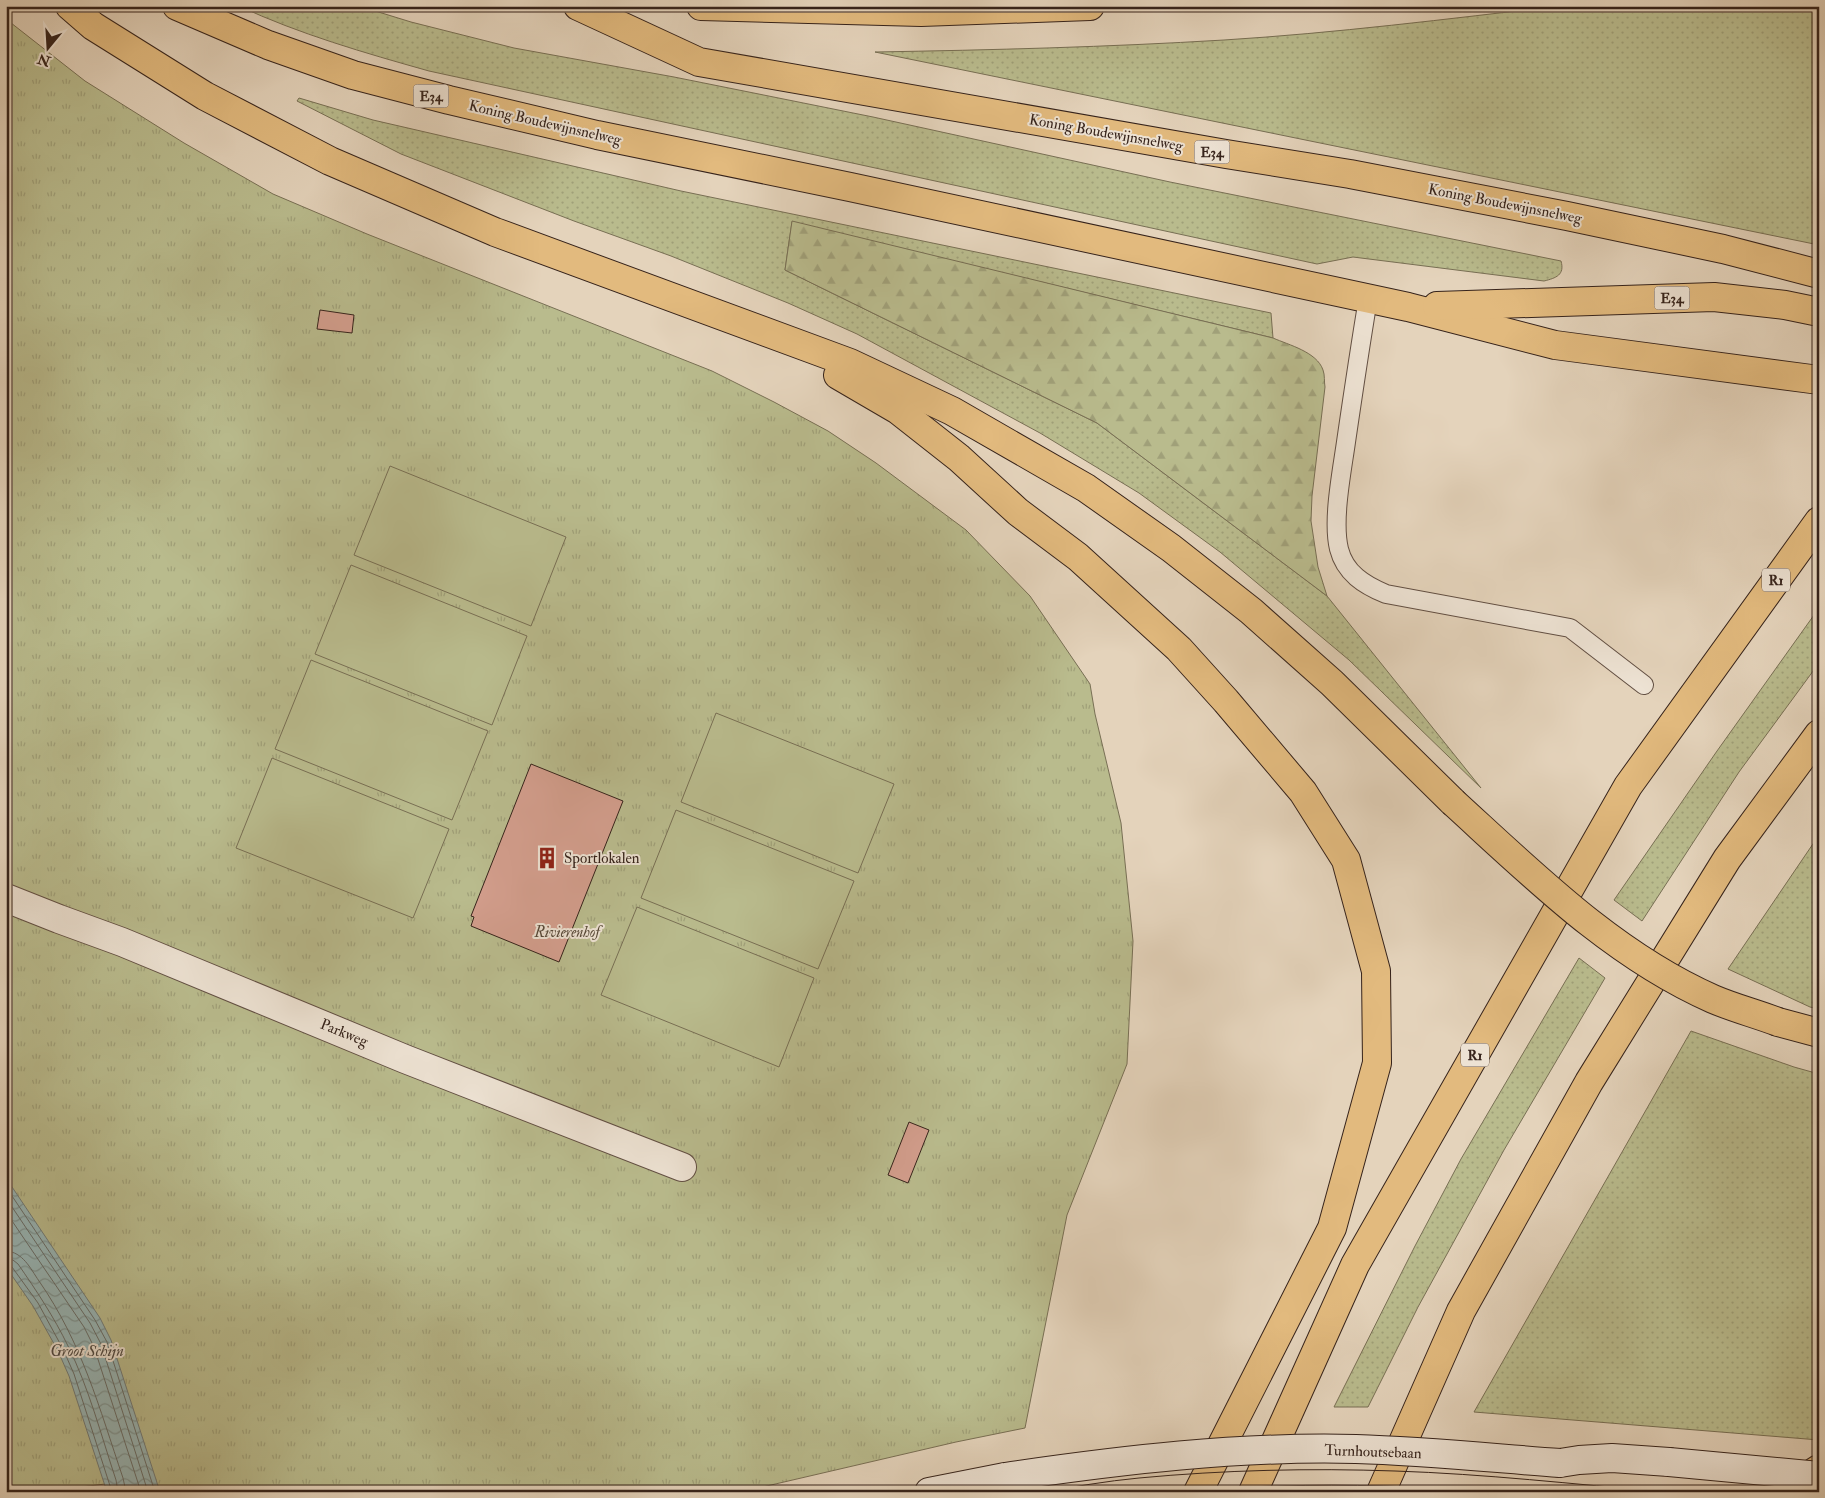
<svg xmlns="http://www.w3.org/2000/svg" width="1825" height="1498" viewBox="0 0 1825 1498" font-family="'IM FELL Double Pica',serif">
<style>
.grass{fill:url(#grass-dots);stroke:#786f54}
.forest{fill:url(#forest-firs);stroke:#786f54}
.park{fill:url(#park-tufts);stroke:#786f54}
.garden{fill:#b9bb8d;stroke:#786f54}
.water{fill:url(#water-waves);stroke:#707b79}
.lines{fill:none;stroke-linecap:round;stroke-linejoin:round}
.shore{stroke:#666c69;stroke-width:1}
.building{fill:#d39e8d;stroke:#36231b}
.lane-casing{stroke:#624f43;stroke-width:20}
.street-casing{stroke:#624f43;stroke-width:30}
.secondary-casing{stroke:#36231b;stroke-width:30}
.highway-casing{stroke:#36231b;stroke-width:30}
.lane{stroke:#ede2d3;stroke-width:18}
.street{stroke:#ede2d3;stroke-width:28}
.secondary{stroke:#ede2d3;stroke-width:28}
.highway{stroke:#e2ba7e;stroke-width:28}
.tram{stroke:#36231b;stroke-width:1}
.secondary-bridge-casing{stroke:#36231b;stroke-width:30;stroke-linecap:butt}
.highway-bridge-casing{stroke:#36231b;stroke-width:30;stroke-linecap:butt}
.secondary-bridge{stroke:#ede2d3;stroke-width:28}
.highway-bridge{stroke:#e2ba7e;stroke-width:28}
.labels{text-anchor:middle;dominant-baseline:central;stroke-width:4;stroke-linejoin:round;paint-order:stroke}
.shield{fill:#ede2d3;stroke:#6d5c52;stroke-width:1}
.shield-label{font-size:14px;font-weight:bold;fill:#36231b}
.street-label{font-size:15px;fill:#36231b;stroke:#ede2d3}
.poi-label{font-size:15px;fill:#36231b;stroke:#ede2d3;text-anchor:start}
.park-label{font-size:15px;font-style:italic;fill:#574938;stroke:#ede2d3}
.water-label{font-size:16px;font-style:italic;fill:#4e4842;stroke:#ede2d3}
</style>
<defs>
<pattern id="grass-dots" width="8" height="8" patternUnits="userSpaceOnUse" patternTransform="scale(1.25)"><rect width="8" height="8" fill="#b9bb8d"/><path d="M2 2h.1M6 6h.1" fill="none" stroke="#a0a079" stroke-width="1.8" stroke-linecap="round"/></pattern>
<pattern id="forest-firs" width="22" height="20" patternUnits="userSpaceOnUse" patternTransform="scale(1.25)"><rect width="22" height="20" fill="#b9bb8d"/><path d="M5 1l3.5 6h-7zM16 11l3.5 6h-7z" fill="#a0a079"/></pattern>
<pattern id="park-tufts" width="24" height="20" patternUnits="userSpaceOnUse" patternTransform="scale(1.25)"><rect width="24" height="20" fill="#b9bb8d"/><path d="M3 7l-1-3M5 7V3M7 7l1-3M15 17l-1-3M17 17v-4M19 17l1-3" fill="none" stroke="#a0a079"/></pattern>
<pattern id="water-waves" width="16" height="10" patternUnits="userSpaceOnUse" patternTransform="scale(1.25)"><rect width="16" height="10" fill="#97b6b7"/><path d="M0 5q4-4 8 0t8 0" fill="none" stroke="#7c9494"/></pattern>
</defs>
<rect width="100%" height="100%" fill="#e4d3bb"/>
<filter id="stains"><feTurbulence type="fractalNoise" baseFrequency=".004" numOctaves="4"/><feColorMatrix values="0 0 0 0 .2 0 0 0 0 .09 0 0 0 0 .02 0 0 0 .5 -.17"/></filter>
<radialGradient id="worn" r=".72"><stop offset=".6" stop-color="#630" stop-opacity="0"/><stop offset="1" stop-color="#630" stop-opacity=".3"/></radialGradient>
<g class="grass">
<path d="M 239,6 L 359,6 L 411,22 L 514,48 L 674,77 L 873,117 L 1170,182 L 1561,261 C 1565,275 1556,278 1544,281 L 1353,257 L 1317,264 L 429,71 C 365,53 299,34 239,6 Z"/>
<path d="M 1559,6 L 1819,6 L 1819,245 L 875,52 C 992,50 1108,47 1224,40 C 1336,33 1447,19 1559,6 Z"/>
<path d="M 299,98 L 373,120 L 681,191 L 1271,313 L 1273,338 L 792,222 L 785,270 L 1097,423 L 1327,596 L 1481,788 L 1349,660 L 1220,552 L 1139,493 L 1040,433 L 857,334 L 788,303 L 671,256 L 574,221 L 401,154 L 297,101 Z"/>
<path d="M 1819,608 L 1819,663 L 1739,772 L 1642,921 L 1614,900 L 1717,751 Z"/>
<path d="M 1819,835 L 1819,1009 L 1810,1007 L 1728,969 Z"/>
<path d="M 1579,958 L 1605,978 L 1504,1150 L 1418,1307 L 1368,1407 L 1334,1407 L 1415,1246 L 1461,1159 Z"/>
<path d="M 1691,1031 L 1794,1067 L 1819,1074 L 1819,1440 L 1474,1412 Z"/>
</g>
<path class="forest" d="M 792,221 L 1273,338 C 1289,345 1317,352 1323,370 C 1325,375 1324,382 1325,387 L 1312,496 L 1311,521 L 1318,567 L 1327,596 L 1097,423 L 785,270 Z"/>
<path class="park" d="M 6,19 L 85,81 L 184,143 L 273,194 L 367,234 L 712,371 L 774,402 L 828,431 L 876,463 L 966,530 L 1030,596 L 1090,684 L 1095,714 L 1121,823 L 1133,941 L 1127,1064 L 1067,1215 L 1025,1428 L 956,1442 L 741,1492 L 107,1492 L 105,1484 L 40,1492 L 6,1492 Z"/>
<g class="garden">
<path d="M 390,466 L 566,537 L 531,626 L 354,555 Z"/>
<path d="M 351,565 L 527,636 L 492,725 L 315,654 Z"/>
<path d="M 311,660 L 488,731 L 452,820 L 275,749 Z"/>
<path d="M 716,713 L 894,784 L 858,873 L 681,802 Z"/>
<path d="M 272,758 L 449,829 L 413,918 L 236,848 Z"/>
<path d="M 676,810 L 854,881 L 818,969 L 641,898 Z"/>
<path d="M 637,907 L 814,978 L 779,1067 L 601,995 Z"/>
</g>
<path class="water" d="M 6,1178 L 100,1318 L 111,1340 L 160,1492 L 107,1492 L 69,1376 L 58,1351 L 33,1306 L 6,1267 Z"/>
<g class="lines">
<g class="shore">
<path d="M 6,1187 L 95,1320 L 107,1342 L 155,1492"/>
<path d="M 6,1198 L 90,1323 L 101,1344 L 148,1492"/>
<path d="M 6,1212 L 84,1327 L 94,1347 L 141,1492"/>
<path d="M 6,1251 C 23,1252 30,1268 39,1281 C 82,1343 99,1407 123,1478 L 126,1492"/>
<path d="M 6,1259 L 13,1260 L 18,1264 C 36,1290 54,1317 68,1346 C 89,1388 101,1435 116,1480 L 118,1492"/>
<path d="M 6,1265 L 12,1267 L 38,1303 L 63,1349 L 74,1374 L 112,1492"/>
</g>
</g>
<g class="building">
<path d="M 320,310 L 354,315 L 352,333 L 317,329 Z"/>
<path d="M 531,764 L 623,801 L 559,962 L 471,926 L 474,917 L 471,916 Z"/>
<path d="M 909,1122 L 929,1130 L 908,1183 L 888,1175 Z"/>
</g>
<g class="lines">
<g class="lane-casing">
<path id="lane" d="M 1368,299 C 1360,347 1353,394 1346,442 C 1342,471 1332,520 1339,549 C 1345,573 1364,585 1386,594 L 1570,628 L 1644,685"/>
</g>
<g class="street-casing">
<path id="street" d="M 6,898 L 59,919 L 122,942 L 405,1059 L 682,1167"/>
</g>
<g class="secondary-casing">
<g id="secondary">
<path d="M 1560,1463 L 1579,1460 L 1612,1458 L 1669,1462"/>
<path d="M 929,1492 L 1005,1477"/>
</g>
</g>
<g class="highway-casing">
<g id="highway">
<path d="M 70,6 L 93,26 L 205,96 L 330,161 L 495,232 L 850,363 L 952,411 L 1086,488 L 1171,548 L 1251,611 L 1332,683 L 1453,802"/>
<path d="M 177,6 L 268,45 L 353,75 L 449,100 L 597,135 L 850,187 L 1408,307 L 1555,345 L 1819,380"/>
<path d="M 578,6 L 699,62 L 1226,154 L 1350,174 L 1567,216 L 1723,249 L 1819,274"/>
<path d="M 701,6 L 921,12 L 1090,6"/>
<path d="M 1437,306 L 1714,297 L 1785,305 L 1819,312"/>
<path d="M 838,375 L 898,410 L 959,458 L 1018,512 L 1078,557 L 1179,649 L 1226,701 L 1303,792 L 1346,860 L 1376,971 L 1377,1063 L 1332,1228 L 1198,1492"/>
<path d="M 1778,1022 L 1819,1033"/>
<path d="M 1253,1492 L 1355,1265 L 1628,786 L 1819,521"/>
<path d="M 1381,1492 L 1461,1311 L 1589,1082 L 1727,859 L 1819,734"/>
<path d="M 1783,1492 L 1819,1469"/>
</g>
</g>
<use href="#lane" class="lane"/>
<use href="#street" class="street"/>
<use href="#secondary" class="secondary"/>
<use href="#highway" class="highway"/>
<g class="tram">
<path d="M 1042,1492 C 1074,1487 1106,1481 1139,1478 C 1224,1470 1310,1468 1395,1471 C 1485,1474 1574,1484 1663,1492"/>
<path d="M 1165,1492 C 1203,1488 1241,1487 1280,1486 C 1349,1484 1418,1486 1487,1492"/>
</g>
<g class="secondary-bridge-casing">
<g id="secondary-bridge">
<path d="M 1669,1462 L 1819,1476"/>
<path d="M 1005,1477 C 1121,1460 1238,1446 1356,1449 C 1424,1451 1492,1458 1560,1463"/>
</g>
</g>
<g class="highway-bridge-casing">
<path id="highway-bridge" d="M 1453,802 C 1533,875 1613,955 1713,999 C 1734,1008 1757,1014 1778,1022"/>
</g>
<use href="#secondary-bridge" class="secondary-bridge"/>
<use href="#highway-bridge" class="highway-bridge"/>
</g>
<defs>
<g id="building-bare" transform="scale(1.725)"><path d="M-4-6H4V6H1V3H-1V6H-4ZM-2.5-4.3h1.7v1.8h-1.7ZM.8-4.3h1.7v1.8H.8ZM-2.5-1h1.7V.8h-1.7ZM.8-1h1.7V.8H.8Z" fill="#8f2418" stroke="#ede2d3" stroke-width="2.5" paint-order="stroke"/></g>
</defs>
<g fill-rule="evenodd">
<use href="#building-bare" x="547" y="858"/>
</g>
<g class="labels">
<g class="shield">
<rect x="413.5" y="84.5" width="35" height="23" rx="4"/>
<rect x="1194.5" y="140.5" width="35" height="23" rx="4"/>
<rect x="1654.5" y="286.5" width="35" height="23" rx="4"/>
<rect x="1762" y="568.5" width="28" height="23" rx="4"/>
<rect x="1461" y="1043.5" width="28" height="23" rx="4"/>
</g>
<g class="shield-label">
<text x="431" y="96">E34</text>
<text x="1212" y="152">E34</text>
<text x="1672" y="298">E34</text>
<text x="1776" y="580">R1</text>
<text x="1475" y="1055">R1</text>
</g>
<g class="street-label">
<text transform="translate(545 123) rotate(13)">Koning Boudewijnsnelweg</text>
<text transform="translate(1106 133) rotate(10)">Koning Boudewijnsnelweg</text>
<text transform="translate(1505 204) rotate(11)">Koning Boudewijnsnelweg</text>
<text transform="translate(344 1033) rotate(22)">Parkweg</text>
<text transform="translate(1373 1452) rotate(2)">Turnhoutsebaan</text>
</g>
<g class="poi-label">
<text x="564" y="858">Sportlokalen</text>
</g>
<g class="park-label">
<text x="567" y="932">Rivierenhof</text>
</g>
<g class="water-label">
<text x="87" y="1351">Groot Schijn</text>
</g>
</g>
<rect width="1825" height="1498" fill="none" stroke="#e4d3bb" stroke-width="25"/>
<rect x="8" y="8" width="1810" height="1483" fill="none" stroke="#36231b" stroke-width="2.5"/>
<rect x="12" y="12" width="1800" height="1473" fill="none" stroke="#36231b"/>
<g transform="translate(48 48) rotate(198)" stroke="#ede2d3" stroke-width="4" paint-order="stroke">
<path d="M0-4L9 19L0 12L-9 19Z" fill="#36231b"/>
<text y="-8" font-size="14" font-weight="bold" text-anchor="middle" fill="#36231b">N</text>
</g>
<rect width="100%" height="100%" filter="url(#stains)"/>
<rect width="100%" height="100%" fill="url(#worn)"/>
</svg>
